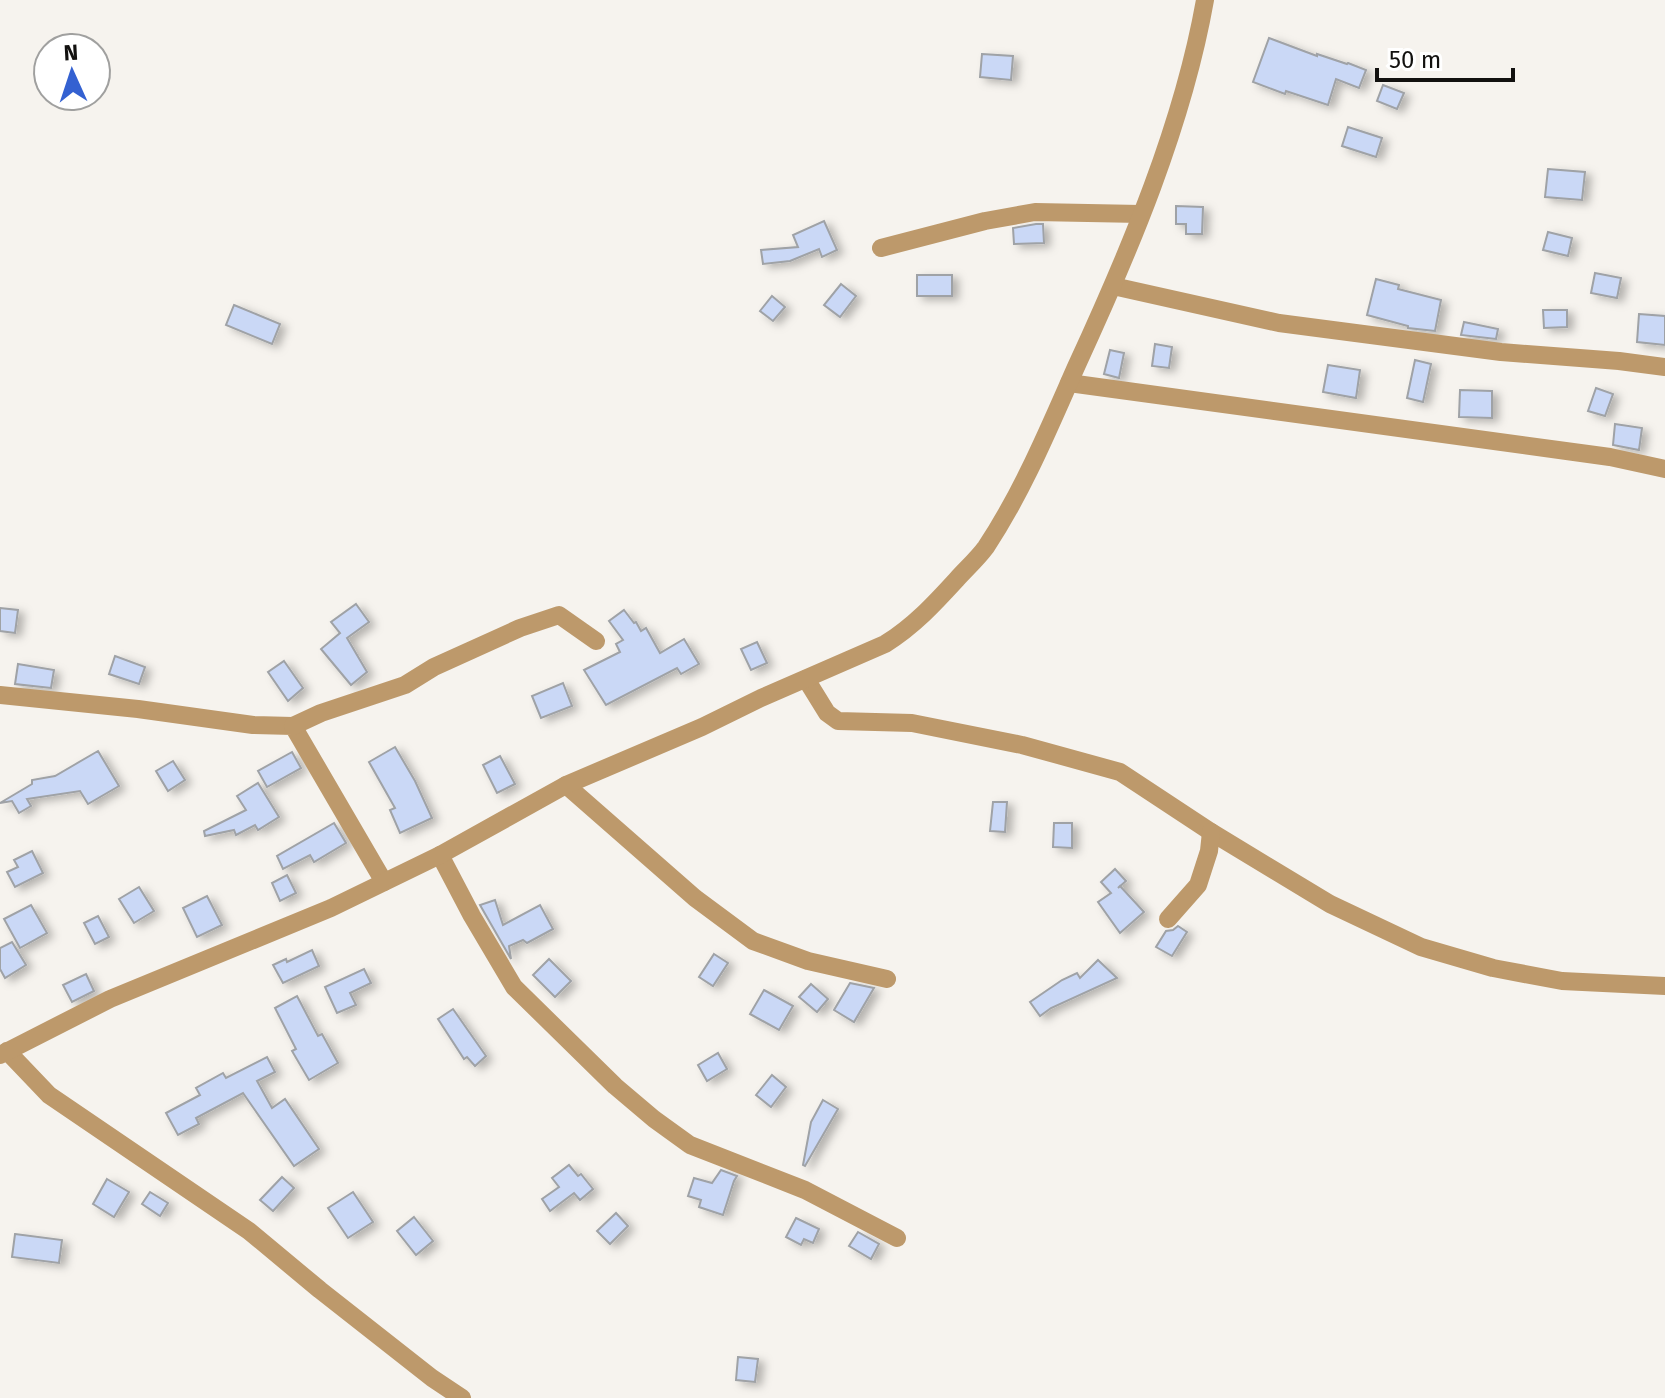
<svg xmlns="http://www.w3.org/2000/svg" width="1665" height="1398" viewBox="0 0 1665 1398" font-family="'Fira Sans',sans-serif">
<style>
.building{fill:#cad8f6;stroke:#9fa2a6;stroke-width:2;filter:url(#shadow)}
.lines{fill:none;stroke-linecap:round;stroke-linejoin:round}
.minor{stroke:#bd996b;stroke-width:18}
</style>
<defs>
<filter id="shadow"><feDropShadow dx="6" dy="3.5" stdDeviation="4" flood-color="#0004"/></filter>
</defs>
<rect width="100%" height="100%" fill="#f6f3ee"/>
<g class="building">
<path d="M 1269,38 L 1317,56 L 1317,54 L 1347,64 L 1348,63 L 1366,70 L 1359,88 L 1336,79 L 1328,105 L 1286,91 L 1285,94 L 1253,82 Z"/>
<path d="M 982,54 L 1013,56 L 1011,80 L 980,77 Z"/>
<path d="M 1383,85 L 1404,93 L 1397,109 L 1377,101 Z"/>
<path d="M 1348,127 L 1382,138 L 1376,157 L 1342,146 Z"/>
<path d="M 1548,169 L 1585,172 L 1582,200 L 1545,197 Z"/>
<path d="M 1176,206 L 1203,207 L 1202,234 L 1186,234 L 1186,224 L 1176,224 Z"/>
<path d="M 824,221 L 837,250 L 822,257 L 819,249 L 790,261 L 763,264 L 761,250 L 798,247 L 793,235 Z"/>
<path d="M 1036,224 L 1043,224 L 1044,243 L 1014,244 L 1013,228 Z"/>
<path d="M 1548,232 L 1572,238 L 1568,256 L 1543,250 Z"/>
<path d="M 1595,273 L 1621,278 L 1617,298 L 1591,293 Z"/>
<rect x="917" y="275" width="35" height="21"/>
<path d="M 1376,279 L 1399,285 L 1398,289 L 1441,300 L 1435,331 L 1408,328 L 1408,326 L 1367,315 Z"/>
<path d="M 841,284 L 856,296 L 840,317 L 824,305 Z"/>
<path d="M 772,296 L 785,307 L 773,321 L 760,311 Z"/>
<path d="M 234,305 L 280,324 L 272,344 L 226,325 Z"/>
<path d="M 1543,310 L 1567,310 L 1567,327 L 1544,328 Z"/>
<path d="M 1639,314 L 1665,316 L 1665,345 L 1637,342 Z"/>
<path d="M 1464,322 L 1498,329 L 1496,339 L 1461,335 Z"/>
<path d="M 1155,344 L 1172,347 L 1169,368 L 1152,366 Z"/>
<path d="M 1110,350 L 1124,353 L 1119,378 L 1104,374 Z"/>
<path d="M 1415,360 L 1431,364 L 1423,402 L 1407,398 Z"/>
<path d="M 1328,365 L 1360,370 L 1356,398 L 1323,392 Z"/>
<path d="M 1596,388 L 1613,394 L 1605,416 L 1588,411 Z"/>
<path d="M 1460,390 L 1492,391 L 1492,418 L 1459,417 Z"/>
<path d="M 1615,424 L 1642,428 L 1639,450 L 1613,445 Z"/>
<path d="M 356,604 L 369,622 L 347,638 L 367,672 L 351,685 L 321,649 L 340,633 L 331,622 Z"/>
<path d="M 0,608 L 18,610 L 15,633 L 0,631 Z"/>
<path d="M 624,610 L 634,623 L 636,622 L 641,631 L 646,628 L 660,653 L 684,639 L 699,664 L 681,674 L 677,668 L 606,705 L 584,670 L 620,652 L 616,644 L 623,640 L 609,621 Z"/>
<path d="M 757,642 L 767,663 L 751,670 L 741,649 Z"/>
<path d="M 115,656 L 145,667 L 139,684 L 109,674 Z"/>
<path d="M 284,661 L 303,688 L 288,701 L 268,672 Z"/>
<path d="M 18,664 L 54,670 L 51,688 L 15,684 Z"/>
<path d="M 563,683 L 572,706 L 541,718 L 532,696 Z"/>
<path d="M 395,747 L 415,781 L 432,818 L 400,833 L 390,810 L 395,808 L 369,762 Z"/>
<path d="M 98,751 L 119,786 L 88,804 L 80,791 L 27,799 L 31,806 L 19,813 L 12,801 L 0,803 L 32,784 L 32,780 L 55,776 Z"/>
<path d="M 292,752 L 301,768 L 267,787 L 258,771 Z"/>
<path d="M 500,756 L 515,784 L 497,793 L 483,765 Z"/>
<path d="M 173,761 L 185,780 L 168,791 L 156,771 Z"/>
<path d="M 258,783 L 279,817 L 258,830 L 255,825 L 236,835 L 234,830 L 205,836 L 204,831 L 246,810 L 237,796 Z"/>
<path d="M 993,802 L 1007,802 L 1005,832 L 990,831 Z"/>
<path d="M 334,823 L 346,843 L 314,862 L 310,855 L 283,869 L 277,856 Z"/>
<path d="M 1054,823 L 1072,823 L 1072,848 L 1053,847 Z"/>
<path d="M 32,851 L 43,873 L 15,887 L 7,872 L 18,867 L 14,860 Z"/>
<path d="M 1115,869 L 1126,881 L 1118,888 L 1120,886 L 1144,912 L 1120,933 L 1098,902 L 1111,893 L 1101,882 Z"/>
<path d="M 287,875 L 296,893 L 280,901 L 272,883 Z"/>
<path d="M 139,887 L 154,911 L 134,923 L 119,899 Z"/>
<path d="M 207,896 L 222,925 L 197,937 L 183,908 Z"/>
<path d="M 495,900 L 503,925 L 540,905 L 553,929 L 527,943 L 523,940 L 509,946 L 511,959 L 480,905 Z"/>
<path d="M 31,905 L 47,933 L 20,948 L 4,919 Z"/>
<path d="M 98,916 L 109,937 L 95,944 L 84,923 Z"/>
<path d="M 1178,926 L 1187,932 L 1172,956 L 1156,947 L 1166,931 L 1173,930 Z"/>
<path d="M 12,942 L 26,965 L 5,978 L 0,969 L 0,948 Z"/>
<path d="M 312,950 L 319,966 L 283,983 L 273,965 L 286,959 L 287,962 Z"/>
<path d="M 714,954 L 728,963 L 713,986 L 699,977 Z"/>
<path d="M 549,959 L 571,981 L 555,997 L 533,975 Z"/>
<path d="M 1098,960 L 1117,978 L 1051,1008 L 1040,1016 L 1030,1002 L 1062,980 L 1077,973 L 1080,978 Z"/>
<path d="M 364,969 L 371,983 L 350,993 L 356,1005 L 337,1013 L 325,987 Z"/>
<path d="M 86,974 L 94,991 L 72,1002 L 63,985 Z"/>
<path d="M 850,983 L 874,988 L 854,1022 L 834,1010 Z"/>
<path d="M 811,984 L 828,999 L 817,1012 L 799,997 Z"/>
<path d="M 764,990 L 793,1006 L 779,1030 L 750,1014 Z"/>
<path d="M 297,996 L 318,1036 L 322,1034 L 338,1063 L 309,1080 L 292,1051 L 296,1049 L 275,1008 Z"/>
<path d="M 453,1009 L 486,1056 L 475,1066 L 467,1057 L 464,1059 L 438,1019 Z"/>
<path d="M 718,1053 L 727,1069 L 707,1081 L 698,1065 Z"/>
<path d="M 267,1057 L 275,1072 L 257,1081 L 272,1108 L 285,1099 L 319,1149 L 294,1166 L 243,1093 L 196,1118 L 199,1124 L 178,1135 L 166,1113 L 200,1095 L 196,1088 L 223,1073 L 226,1078 Z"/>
<path d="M 772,1075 L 786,1087 L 771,1107 L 756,1095 Z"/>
<path d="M 823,1100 L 838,1109 L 805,1166 L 803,1165 L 811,1122 Z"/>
<path d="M 569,1165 L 578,1176 L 581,1174 L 593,1189 L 580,1200 L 574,1193 L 550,1211 L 542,1199 L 559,1187 L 552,1178 Z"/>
<path d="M 721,1170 L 737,1176 L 734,1181 L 723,1215 L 699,1207 L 701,1200 L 688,1196 L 694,1178 L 712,1183 Z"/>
<path d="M 282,1177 L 294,1188 L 273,1211 L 260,1200 Z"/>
<path d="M 107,1179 L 129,1192 L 114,1217 L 93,1204 Z"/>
<path d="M 150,1192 L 168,1203 L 160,1216 L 142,1204 Z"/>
<path d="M 353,1192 L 373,1222 L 348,1238 L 328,1208 Z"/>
<path d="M 616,1213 L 628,1226 L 610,1244 L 597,1231 Z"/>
<path d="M 414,1217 L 433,1241 L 416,1255 L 397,1231 Z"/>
<path d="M 796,1218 L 819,1229 L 813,1243 L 804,1239 L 801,1245 L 786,1237 Z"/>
<path d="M 858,1232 L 879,1244 L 871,1259 L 849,1246 Z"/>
<path d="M 15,1234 L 62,1240 L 59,1263 L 12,1257 Z"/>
<path d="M 738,1357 L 758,1359 L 755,1382 L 736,1380 Z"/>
</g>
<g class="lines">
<g class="minor">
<path d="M 881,248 L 985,221 L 1035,212 L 1141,214"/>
<path d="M 1113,286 L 1279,323 L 1501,352 L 1619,361 L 1665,367"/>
<path d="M 1069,383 L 1610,457 L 1665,469"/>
<path d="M 806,679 L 827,713 L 838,721 L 912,723 L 1022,745 L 1120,772 L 1211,832 L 1330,904 L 1421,947 L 1493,968 L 1562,981 L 1665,986"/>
<path d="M 0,695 L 138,709 L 253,725 L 293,726 L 384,882"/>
<path d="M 293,726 L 321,713 L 405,685 L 434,667 L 520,628 L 559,615 L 596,641"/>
<path d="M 566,785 L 695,898 L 753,941 L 808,961 L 887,979"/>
<path d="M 440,855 L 472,916 L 514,987 L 615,1086 L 654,1119 L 690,1145 L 805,1190 L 897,1238"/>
<path d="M 1168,919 L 1198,885 L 1209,851 L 1211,832"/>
<path d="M 7,1051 L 49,1095 L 249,1231 L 320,1290 L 432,1378 L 462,1398"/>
<path d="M 0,1055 L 110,999 L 331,908 L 440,855 L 566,785 L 702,727 L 761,698 L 885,644 C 914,626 935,603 957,579 C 967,568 978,558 986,547 C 1023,491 1049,428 1076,367 C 1129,252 1183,125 1205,0"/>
</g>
</g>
<g transform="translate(72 72) rotate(357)"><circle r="38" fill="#ffffff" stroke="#a0a09f" stroke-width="2"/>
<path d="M0-6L14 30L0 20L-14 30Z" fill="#3461d1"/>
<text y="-12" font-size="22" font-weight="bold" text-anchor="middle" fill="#12110f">N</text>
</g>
<path d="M1377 68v12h136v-12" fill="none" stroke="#12110f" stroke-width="4"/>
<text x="1389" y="68" font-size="24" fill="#12110f" stroke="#ffffff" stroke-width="6" paint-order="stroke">50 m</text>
</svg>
